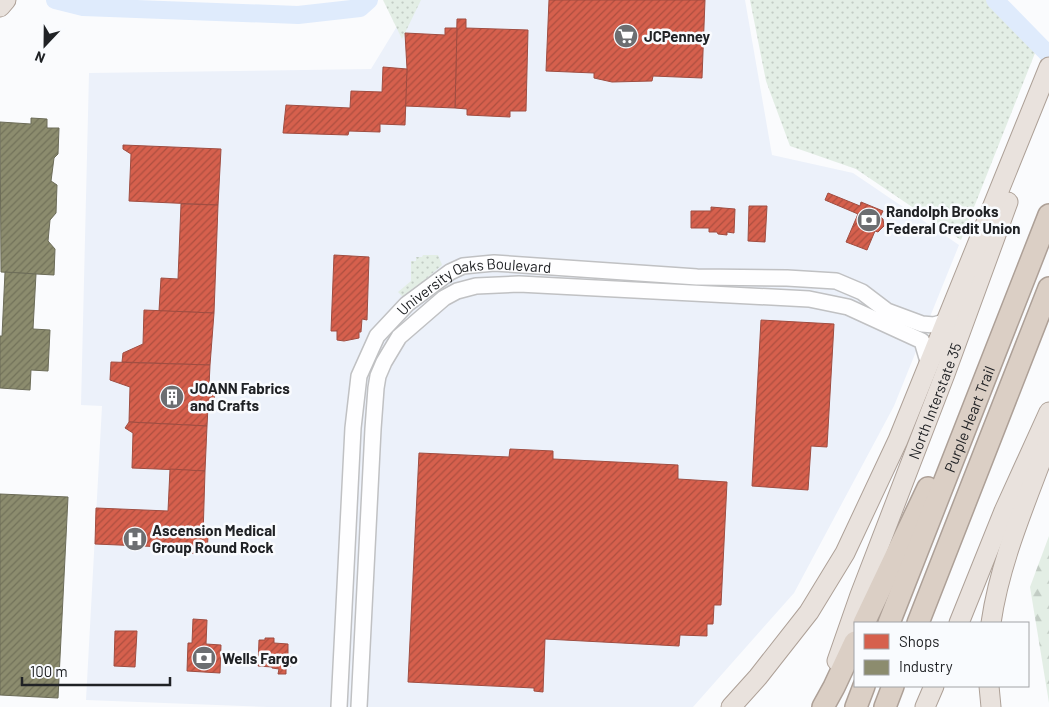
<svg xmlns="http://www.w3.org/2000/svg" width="1049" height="707" viewBox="0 0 1049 707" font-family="Barlow,sans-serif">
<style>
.built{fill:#ecf1fa}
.forest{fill:url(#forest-firs)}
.park{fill:url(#park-dots)}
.shops{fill:url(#shops-hatch);stroke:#9f4d41}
.industry{fill:url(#industry-hatch);stroke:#6c6c58}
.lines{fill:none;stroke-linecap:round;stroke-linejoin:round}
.river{stroke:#dfebfc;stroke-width:18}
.minor-casing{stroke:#c0c1c3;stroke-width:18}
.major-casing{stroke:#ada097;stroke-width:21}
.highway-casing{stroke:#ada097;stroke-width:24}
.minor{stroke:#fefeff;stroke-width:15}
.major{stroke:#e9e2dd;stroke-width:19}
.highway{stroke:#dbcfc5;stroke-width:21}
.labels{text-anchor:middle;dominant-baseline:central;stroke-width:5;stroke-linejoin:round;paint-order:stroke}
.poi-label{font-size:15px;font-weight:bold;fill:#202225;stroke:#f9fbfe;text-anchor:start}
.street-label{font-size:15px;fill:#202225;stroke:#f9fbfe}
</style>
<defs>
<pattern id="forest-firs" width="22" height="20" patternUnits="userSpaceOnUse" patternTransform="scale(1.25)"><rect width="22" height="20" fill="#e3eee5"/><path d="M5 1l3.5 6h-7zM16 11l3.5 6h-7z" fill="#c2ccc4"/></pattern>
<pattern id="park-dots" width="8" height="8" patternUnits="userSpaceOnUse" patternTransform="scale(1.25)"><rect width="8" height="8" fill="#e3eee5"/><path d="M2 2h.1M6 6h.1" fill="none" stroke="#c2ccc4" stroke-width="1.8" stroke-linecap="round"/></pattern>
<pattern id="shops-hatch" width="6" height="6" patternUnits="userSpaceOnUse" patternTransform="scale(1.25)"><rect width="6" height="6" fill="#d6604d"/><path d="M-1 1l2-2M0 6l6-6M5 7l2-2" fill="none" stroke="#ad4f40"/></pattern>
<pattern id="industry-hatch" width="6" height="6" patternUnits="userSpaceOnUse" patternTransform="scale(1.25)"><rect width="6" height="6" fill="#8c8c6e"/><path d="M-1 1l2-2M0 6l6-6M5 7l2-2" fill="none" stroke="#72725a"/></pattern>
</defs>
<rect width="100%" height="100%" fill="#fafbfd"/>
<path class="built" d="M 413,0 L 745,0 L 772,155 L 853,173 L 959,245 L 894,406 L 794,593 L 693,707 L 268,707 L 86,700 L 102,406 L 81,405 L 89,73 L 371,69 Z"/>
<path class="forest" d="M 1049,536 L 1049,703 L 1030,587 Z"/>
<g class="park">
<path d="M 383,0 L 421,0 L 402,39 Z"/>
<path d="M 750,0 L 999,0 L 1039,43 L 961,240 L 856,169 L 790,146 L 766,81 Z"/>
<path d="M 423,255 L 438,255 L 442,265 L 404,298 L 398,292 L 411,281 L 411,261 L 416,261 L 416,257 L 422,257 Z"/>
</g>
<g class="shops">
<path d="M 549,0 L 705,0 L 702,78 L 653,76 L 652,81 L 612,82 L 594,78 L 594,73 L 546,71 Z"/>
<path d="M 457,19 L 466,19 L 466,28 L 528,30 L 526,111 L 510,111 L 510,117 L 467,115 L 467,109 L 455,108 Z"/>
<path d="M 445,28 L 457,28 L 455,108 L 405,106 L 407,69 L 405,33 L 445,35 Z"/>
<path d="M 383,67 L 407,69 L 405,125 L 380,124 L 380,132 L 349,131 L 348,135 L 283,133 L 286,105 L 350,108 L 351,91 L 382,92 Z"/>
<path d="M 123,145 L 221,149 L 218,205 L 129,201 L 131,154 L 123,149 Z"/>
<path d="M 828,193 L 860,206 L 861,202 L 883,211 L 880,217 L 883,219 L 884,226 L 878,232 L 875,231 L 867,250 L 846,242 L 858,214 L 825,200 Z"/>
<path d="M 181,204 L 218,205 L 214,313 L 159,311 L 161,278 L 178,279 Z"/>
<path d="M 749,206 L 767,206 L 765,242 L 748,241 Z"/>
<path d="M 711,207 L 735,209 L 734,233 L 727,232 L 727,235 L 718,234 L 717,232 L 709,232 L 709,228 L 691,228 L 691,211 L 711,211 Z"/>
<path d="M 334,255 L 369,257 L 367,320 L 362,319 L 361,332 L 359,332 L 359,338 L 344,341 L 337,340 L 337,331 L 331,331 Z"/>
<path d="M 144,310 L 214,313 L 210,365 L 122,362 L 123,353 L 143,344 Z"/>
<path d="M 761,320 L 834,324 L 827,447 L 811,446 L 808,490 L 752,486 Z"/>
<path d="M 111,362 L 210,365 L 209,386 L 215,387 L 214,407 L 208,407 L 207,426 L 129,422 L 130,387 L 110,380 Z"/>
<path d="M 129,422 L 207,426 L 205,471 L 132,468 L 133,433 L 125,428 Z"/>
<path d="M 510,449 L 553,451 L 553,459 L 678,465 L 678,479 L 727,482 L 721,605 L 714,605 L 713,624 L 707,624 L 707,636 L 680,635 L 679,646 L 545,639 L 543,692 L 534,691 L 534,688 L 408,682 L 419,453 L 509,457 Z"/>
<path d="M 170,469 L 205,471 L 203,536 L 208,536 L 207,554 L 189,553 L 189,548 L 95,544 L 96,508 L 168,511 Z"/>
<path d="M 193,619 L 207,620 L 206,644 L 221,645 L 220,673 L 187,671 L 188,643 L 192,643 Z"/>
<path d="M 115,631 L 137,631 L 135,667 L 114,666 Z"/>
<path d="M 265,638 L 274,638 L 274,643 L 288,644 L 288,658 L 291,658 L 291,666 L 286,666 L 286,674 L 278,674 L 279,669 L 272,668 L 272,667 L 258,666 L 259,640 L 265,640 Z"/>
</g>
<g class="industry">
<path d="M 31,118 L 47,119 L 47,128 L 59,128 L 58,154 L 54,158 L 51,181 L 57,185 L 56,213 L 50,220 L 48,241 L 55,249 L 54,275 L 1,272 L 0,122 L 31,124 Z"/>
<path d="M 5,272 L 36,274 L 33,329 L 50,330 L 48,371 L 31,370 L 30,390 L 0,388 L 0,336 L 2,336 Z"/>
<path d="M 0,494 L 68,497 L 58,698 L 0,695 Z"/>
</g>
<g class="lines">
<g class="river">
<path d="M 55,0 L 83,7 L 298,15 L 360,8 L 369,0"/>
<path d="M 995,0 L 1049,55"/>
</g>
<g class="minor-casing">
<g id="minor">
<path id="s1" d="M 339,707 L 353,428 L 359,376 L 377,336 L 407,304 L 450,272 L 463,266 L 494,263 L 697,277 L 787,278 L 836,281 L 862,292 L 887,311 L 922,324 L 934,325 L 947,321"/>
<path d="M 359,707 L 373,429 L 376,388 L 378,376 L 384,362 L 399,337 L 444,298 L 457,291 L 476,286 L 519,284 L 809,299 L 848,307 L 922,341 L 929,365"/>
</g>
</g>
<g class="major-casing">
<g id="major">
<path d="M 0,7 L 6,0"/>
<path d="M 959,623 L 1004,511 L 1049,412"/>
<path d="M 991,623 C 1000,560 1027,500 1049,440"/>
<path id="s2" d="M 837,661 L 860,595 L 945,374 L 1008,202"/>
<path d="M 989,686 L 991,707"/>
<path d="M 731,707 L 758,677 L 809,612 L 845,553 L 898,440 L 1049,67"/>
<path d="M 925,707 L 934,686"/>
</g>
</g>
<g class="highway-casing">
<g id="highway">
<path d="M 864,623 L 928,488"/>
<path id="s3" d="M 889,623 L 1049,215"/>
<path d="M 918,623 L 1049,288"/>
<path d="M 823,707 L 834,687 L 855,642"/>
<path d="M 856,707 L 864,686"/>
<path d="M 885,707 L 893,686"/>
</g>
</g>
<use href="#minor" class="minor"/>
<use href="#major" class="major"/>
<use href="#highway" class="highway"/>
</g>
<defs>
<g id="supermarket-disc" transform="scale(1.25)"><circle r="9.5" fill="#6c6e71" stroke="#f9fbfe"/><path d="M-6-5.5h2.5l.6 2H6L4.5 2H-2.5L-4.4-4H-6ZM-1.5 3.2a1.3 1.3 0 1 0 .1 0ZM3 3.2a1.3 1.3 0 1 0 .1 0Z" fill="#fff"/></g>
<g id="bank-disc" transform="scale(1.25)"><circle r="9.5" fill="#6c6e71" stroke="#f9fbfe"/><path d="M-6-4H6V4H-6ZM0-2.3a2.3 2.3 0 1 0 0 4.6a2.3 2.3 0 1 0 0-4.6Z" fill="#fff"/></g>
<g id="building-disc" transform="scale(1.25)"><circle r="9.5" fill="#6c6e71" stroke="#f9fbfe"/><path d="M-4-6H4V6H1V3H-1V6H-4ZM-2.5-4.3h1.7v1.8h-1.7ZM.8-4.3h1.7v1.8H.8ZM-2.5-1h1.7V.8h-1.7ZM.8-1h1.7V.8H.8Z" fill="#fff"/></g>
<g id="hospital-disc" transform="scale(1.25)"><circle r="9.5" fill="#6c6e71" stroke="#f9fbfe"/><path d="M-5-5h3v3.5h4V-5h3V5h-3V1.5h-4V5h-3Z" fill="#fff"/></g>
</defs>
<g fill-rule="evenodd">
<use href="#supermarket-disc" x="626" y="36"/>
<use href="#bank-disc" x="869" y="220"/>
<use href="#building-disc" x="172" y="397"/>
<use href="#hospital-disc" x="135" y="539"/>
<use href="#bank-disc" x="204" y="658"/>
</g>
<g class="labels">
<g class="poi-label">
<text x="644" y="36">JCPenney</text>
<text x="886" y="211">Randolph Brooks<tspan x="886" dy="17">Federal Credit Union</tspan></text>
<text x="190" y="388">JOANN Fabrics<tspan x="190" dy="17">and Crafts</tspan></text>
<text x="152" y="530">Ascension Medical<tspan x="152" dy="17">Group Round Rock</tspan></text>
<text x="222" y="658">Wells Fargo</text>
</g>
<g class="street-label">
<text stroke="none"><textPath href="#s1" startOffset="492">University Oaks Boulevard</textPath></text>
<text stroke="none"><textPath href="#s2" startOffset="278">North Interstate 35</textPath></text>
<text stroke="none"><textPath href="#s3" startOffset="219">Purple Heart Trail</textPath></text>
</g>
</g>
<rect x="854" y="622" width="175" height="65" fill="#f9fbfe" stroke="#a2a4a7"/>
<rect x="864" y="634" width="25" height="15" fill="#d6604d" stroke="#a2a4a7"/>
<text x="899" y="647" font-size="15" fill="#202225">Shops</text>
<rect x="864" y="660" width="25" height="15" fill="#8c8c6e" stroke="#a2a4a7"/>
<text x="899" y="672" font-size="15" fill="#202225">Industry</text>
<g transform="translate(45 45) rotate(202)" stroke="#f9fbfe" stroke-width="4" paint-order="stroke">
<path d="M0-4L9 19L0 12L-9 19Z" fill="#202225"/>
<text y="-8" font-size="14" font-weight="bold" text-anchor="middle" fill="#202225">N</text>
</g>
<path d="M22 677v8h148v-8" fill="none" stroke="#202225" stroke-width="2.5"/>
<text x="30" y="677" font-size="15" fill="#202225" stroke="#f9fbfe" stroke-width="4" paint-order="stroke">100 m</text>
</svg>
